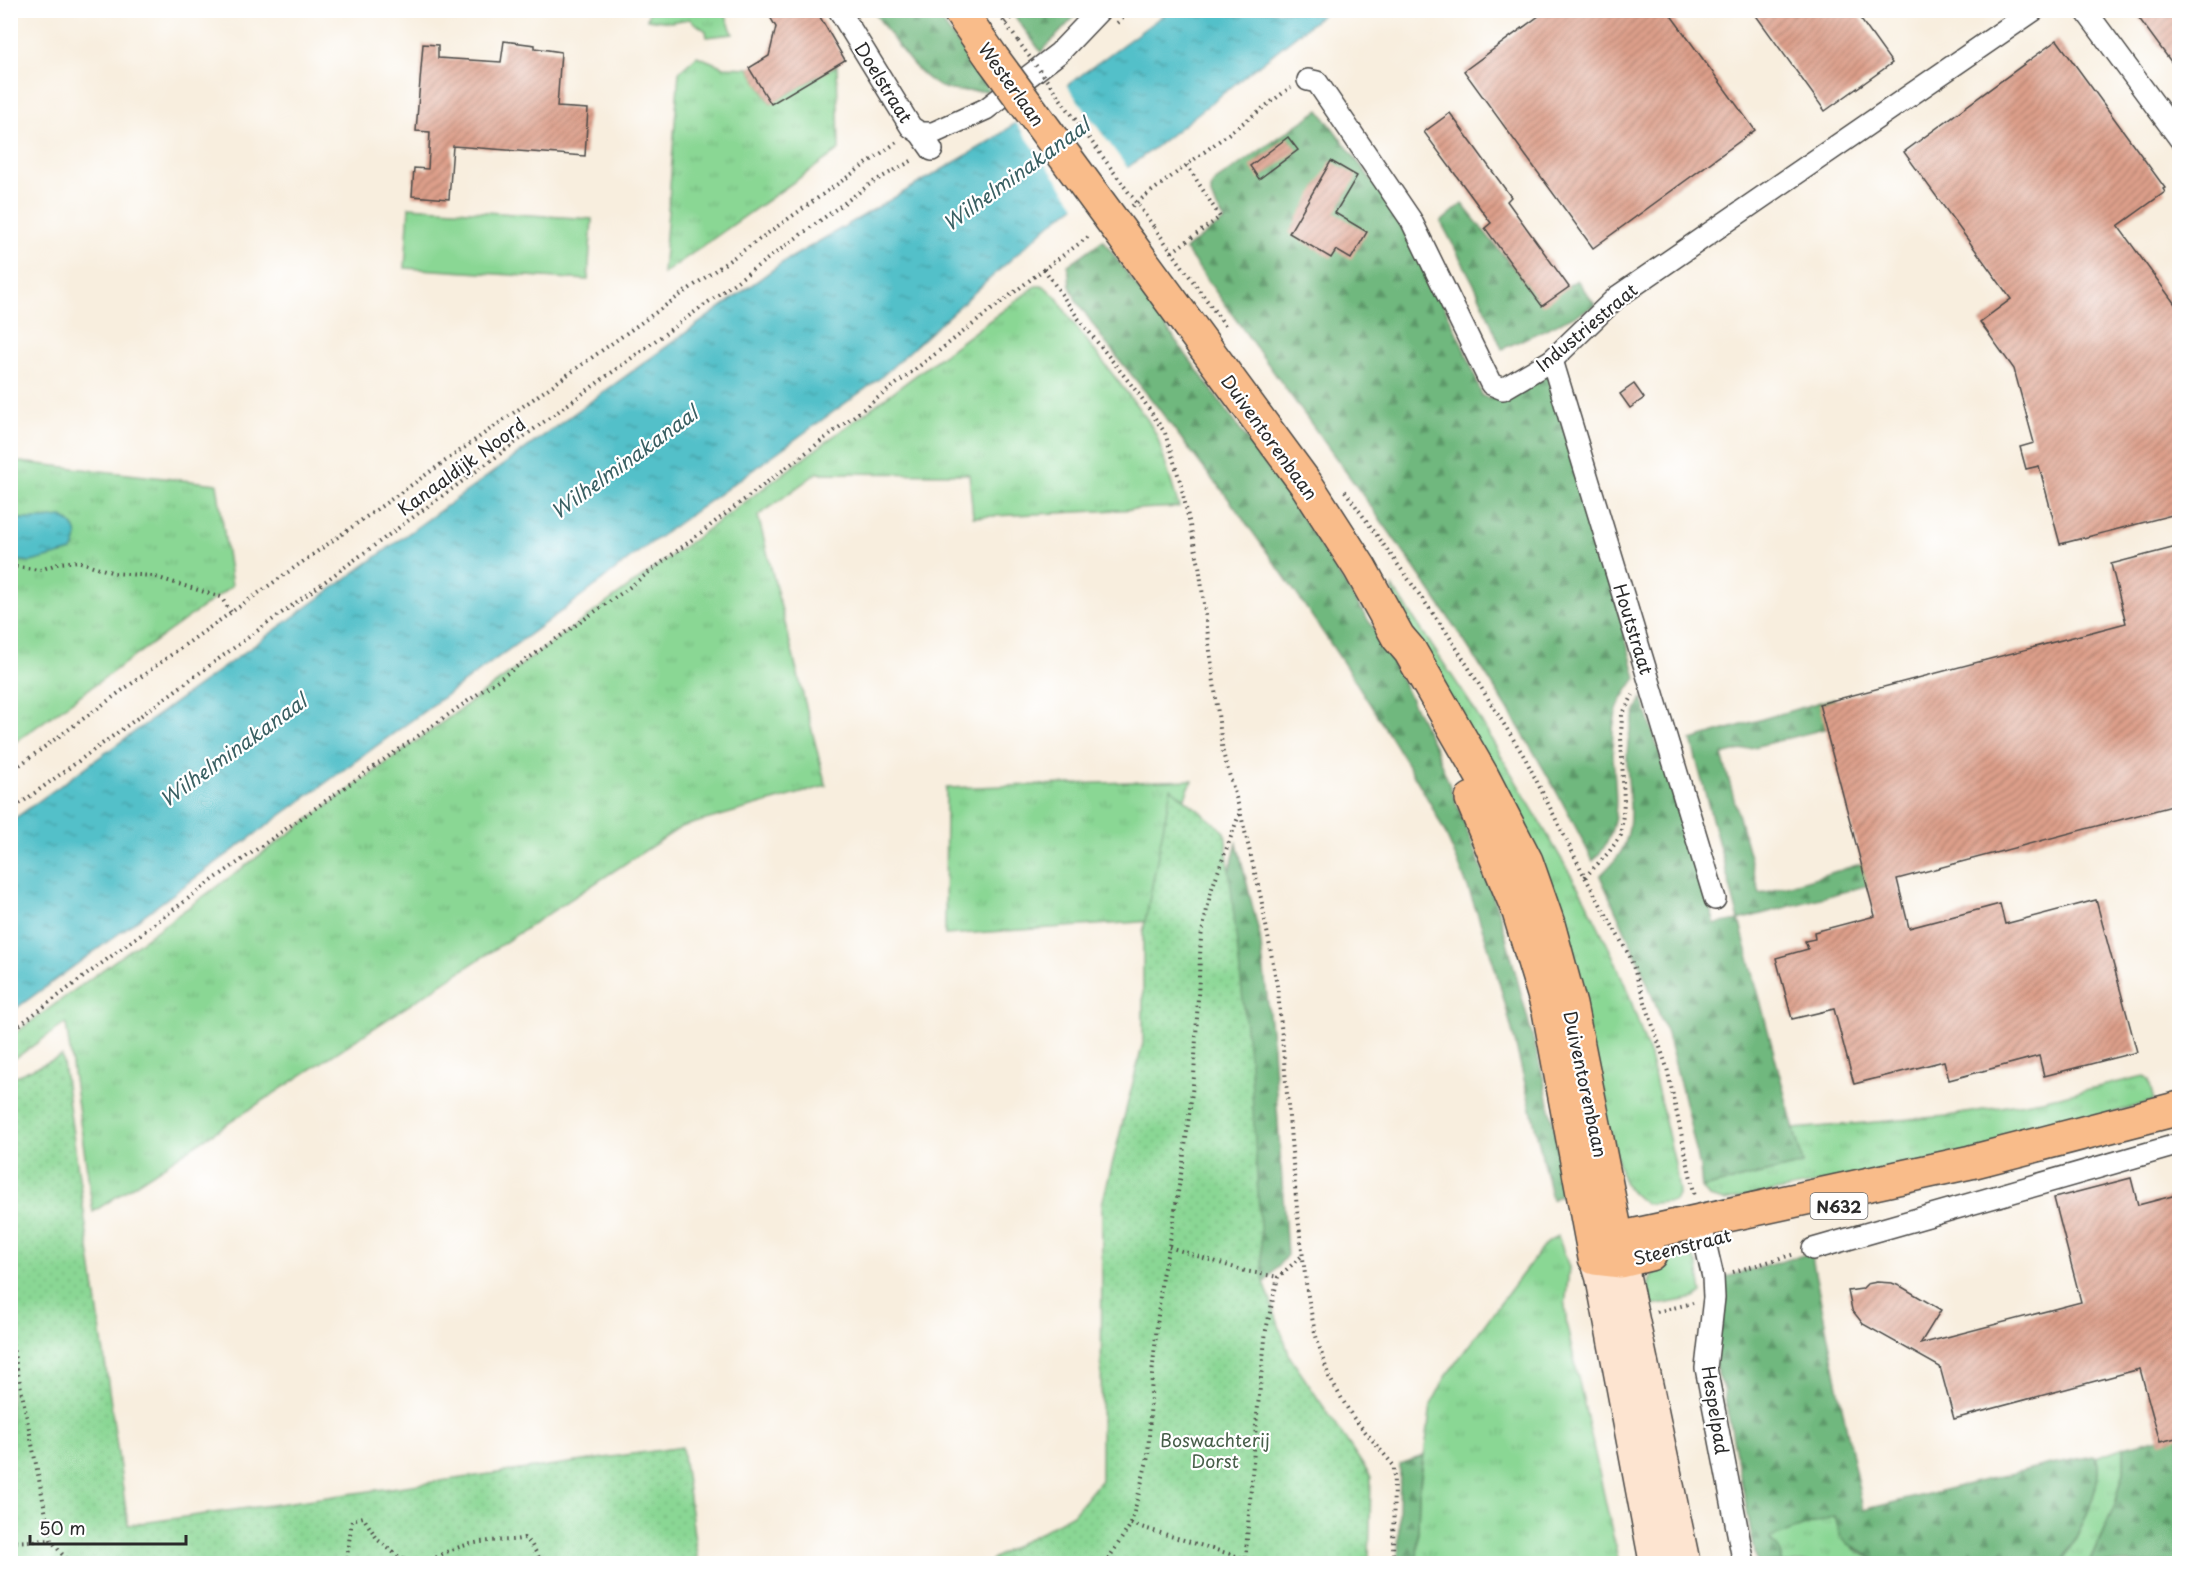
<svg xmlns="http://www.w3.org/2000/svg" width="2190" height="1574" viewBox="0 0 2190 1574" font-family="'Playpen Sans',sans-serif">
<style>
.grass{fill:url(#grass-tufts);stroke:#5a8160;stroke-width:1.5}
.forest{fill:url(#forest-firs);stroke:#4d7254;stroke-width:1.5}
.park{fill:url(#park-dots);stroke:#5a8160;stroke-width:1.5}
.pitch{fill:#8ad794;stroke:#5a8160;stroke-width:1.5}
.water{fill:url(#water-ripples);stroke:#3f767a;stroke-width:1.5}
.pier{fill:#f8eede}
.building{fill:url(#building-hatch)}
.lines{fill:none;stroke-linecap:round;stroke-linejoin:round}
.minor-casing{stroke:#4a4846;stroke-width:24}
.secondary-casing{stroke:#4a4846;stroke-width:33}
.primary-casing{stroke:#4a4846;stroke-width:36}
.path{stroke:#4a4846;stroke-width:4;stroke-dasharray:1.5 4.5;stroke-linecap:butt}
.minor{stroke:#fff;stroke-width:21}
.secondary{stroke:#fde4d0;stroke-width:30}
.primary{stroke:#f9bc8a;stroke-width:33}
.primary-bridge-casing{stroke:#4a4846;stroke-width:36;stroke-linecap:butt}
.path-bridge{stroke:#4a4846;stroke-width:4;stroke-dasharray:1.5 4.5;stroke-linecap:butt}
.primary-bridge{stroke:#f9bc8a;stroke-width:33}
.labels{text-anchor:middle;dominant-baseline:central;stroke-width:4.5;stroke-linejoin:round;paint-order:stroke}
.shield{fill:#fff;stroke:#6b6b6b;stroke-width:1.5}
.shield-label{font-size:16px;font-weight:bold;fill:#2b2b2b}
.street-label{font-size:18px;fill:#2b2b2b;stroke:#fff}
.park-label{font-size:18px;fill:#485f4a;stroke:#fff}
.water-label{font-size:20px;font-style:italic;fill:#395f62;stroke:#fff}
</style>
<defs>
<pattern id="grass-tufts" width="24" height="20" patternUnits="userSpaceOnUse" patternTransform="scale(1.5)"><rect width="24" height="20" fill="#8ad794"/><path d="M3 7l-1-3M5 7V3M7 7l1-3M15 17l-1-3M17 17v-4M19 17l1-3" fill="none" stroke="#77b980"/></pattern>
<pattern id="forest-firs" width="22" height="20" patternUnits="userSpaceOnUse" patternTransform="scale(1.5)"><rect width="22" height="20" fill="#6fb87e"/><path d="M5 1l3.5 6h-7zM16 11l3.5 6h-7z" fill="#5b9667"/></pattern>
<pattern id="park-dots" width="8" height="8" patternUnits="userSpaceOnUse" patternTransform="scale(1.5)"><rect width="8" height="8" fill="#8ad794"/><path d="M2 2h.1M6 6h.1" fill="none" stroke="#77b980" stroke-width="1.8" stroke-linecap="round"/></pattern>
<pattern id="water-ripples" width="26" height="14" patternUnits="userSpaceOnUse" patternTransform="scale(1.5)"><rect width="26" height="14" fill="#53c0c9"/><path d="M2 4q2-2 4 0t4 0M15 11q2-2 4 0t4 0" fill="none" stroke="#459ca3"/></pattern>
<pattern id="building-hatch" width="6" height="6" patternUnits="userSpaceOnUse" patternTransform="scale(1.5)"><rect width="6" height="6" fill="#dd9f8a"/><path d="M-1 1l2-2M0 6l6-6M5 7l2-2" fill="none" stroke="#b38271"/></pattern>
</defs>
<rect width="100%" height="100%" fill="#fff"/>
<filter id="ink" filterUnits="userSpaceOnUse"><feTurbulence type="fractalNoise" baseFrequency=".0167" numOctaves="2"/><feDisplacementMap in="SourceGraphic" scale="12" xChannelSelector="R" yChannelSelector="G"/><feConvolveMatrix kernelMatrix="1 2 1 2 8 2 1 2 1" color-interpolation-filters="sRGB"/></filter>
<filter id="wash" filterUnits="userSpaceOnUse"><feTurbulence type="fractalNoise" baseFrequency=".008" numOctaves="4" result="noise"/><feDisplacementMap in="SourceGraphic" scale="24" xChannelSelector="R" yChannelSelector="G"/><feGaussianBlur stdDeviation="1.35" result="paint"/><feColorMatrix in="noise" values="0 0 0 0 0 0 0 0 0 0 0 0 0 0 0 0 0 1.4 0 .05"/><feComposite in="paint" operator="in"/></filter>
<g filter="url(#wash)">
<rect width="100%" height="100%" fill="#f8eede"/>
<g class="grass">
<path d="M 649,11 L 724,11 L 733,34 L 707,37 L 706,31 L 689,19 L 671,22 L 647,19 Z"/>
<path d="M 697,56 L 724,67 L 749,68 L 771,104 L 837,65 L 839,150 L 663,274 L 679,72 Z"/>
<path d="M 1036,286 L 1044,286 L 1057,298 L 1071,320 L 1147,419 L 1157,436 L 1179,507 L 973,517 L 969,474 L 817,473 L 758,516 L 826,786 L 681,827 L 93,1212 L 66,1023 L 11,1061 L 10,1037 L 730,513 Z"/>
<path d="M 11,461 L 217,484 L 232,586 L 11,745 Z"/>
<path d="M 1393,587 L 1470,703 L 1585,899 L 1612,954 L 1628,992 L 1650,1057 L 1675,1164 L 1679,1193 L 1675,1201 L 1646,1204 C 1620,1185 1621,1176 1614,1146 L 1393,594 Z"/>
<path d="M 1192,780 L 1182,805 L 1154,921 L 945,935 L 946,788 Z"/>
<path d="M 2144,1076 L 2149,1081 L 2154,1101 L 1969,1154 L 1724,1201 L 1709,1197 L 1702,1188 L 1803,1164 L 1794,1129 L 1948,1116 L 2042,1100 Z"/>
<path d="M 1558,1236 L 1569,1267 L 1565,1308 L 1567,1327 L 1619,1563 L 1417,1564 L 1419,1493 L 1431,1405 L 1448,1373 L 1545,1244 Z"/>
<path d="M 1678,1252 L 1691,1255 L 1698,1265 L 1702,1293 L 1695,1298 L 1646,1307 C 1647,1279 1652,1265 1678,1252 Z"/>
<path d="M 2124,1447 L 2124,1471 L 2115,1505 L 2089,1563 L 2062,1564 C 2076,1541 2106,1482 2096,1457 Z"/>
<path d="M 1835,1516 C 1841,1547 1855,1551 1882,1563 L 1781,1563 L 1781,1555 L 1769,1538 Z"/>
</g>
<g class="forest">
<path d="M 873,11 L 934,11 L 978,71 L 989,91 C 977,91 963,92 951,90 C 918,84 892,35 873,11 Z"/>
<path d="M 1011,11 L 1080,11 L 1041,52 Z"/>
<path d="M 1319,110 L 1394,210 L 1420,253 L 1469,360 L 1482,396 L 1488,398 L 1547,374 L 1616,601 L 1636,678 C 1629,688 1621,698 1617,710 C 1603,753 1628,801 1607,842 C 1604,849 1598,855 1593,861 C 1536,746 1464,638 1390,533 C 1322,438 1253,344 1185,249 L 1225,220 C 1218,208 1205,196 1214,182 Z"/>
<path d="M 1462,204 L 1541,302 L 1577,280 L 1596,306 L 1502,349 L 1476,288 L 1441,222 Z"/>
<path d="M 1103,240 L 1284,490 L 1383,643 L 1435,748 L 1500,915 L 1542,1072 L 1568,1190 L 1552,1200 C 1524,1080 1500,957 1450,844 C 1432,802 1407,764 1383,725 C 1332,642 1275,562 1217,483 L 1215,483 L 1155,404 L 1105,342 L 1076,300 L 1070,286 L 1068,265 Z"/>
<path d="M 1642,698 L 1715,924 L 1739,920 L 1691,740 L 1834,698 L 1840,725 L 1722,755 L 1760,894 L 1874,860 L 1880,882 L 1739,920 L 1803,1164 L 1702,1188 L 1700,1168 L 1684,1098 L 1667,1034 L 1639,962 L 1600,876 C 1609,866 1621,856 1625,843 C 1635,816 1627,787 1627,760 C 1627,738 1632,718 1642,698 Z"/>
<path d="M 1237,843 L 1260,937 L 1273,1048 L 1287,1255 L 1265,1282 L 1114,1564 L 1220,905 Z"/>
<path d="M 1811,1253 L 1863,1510 L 2046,1465 L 2093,1456 L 2096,1457 C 2106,1482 2076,1541 2062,1563 L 1882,1563 L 1847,1544 L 1840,1535 L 1835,1516 L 1770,1538 L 1780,1551 L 1781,1563 L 1757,1563 L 1724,1392 L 1712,1356 L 1716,1280 Z"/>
<path d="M 2179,1433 L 2179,1563 L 2089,1564 L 2115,1505 L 2124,1472 L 2124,1447 Z"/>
<path d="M 1423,1456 L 1419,1493 L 1417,1563 L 1398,1563 L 1400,1464 Z"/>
</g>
<g class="park">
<path d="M 1171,788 L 1225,832 L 1251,1075 L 1263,1279 L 1290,1357 L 1371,1477 L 1369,1563 L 989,1563 L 992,1559 L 1073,1514 L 1101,1480 L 1102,1204 L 1143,1043 L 1143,932 Z"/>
<path d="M 62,1056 L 128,1525 L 682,1447 L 698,1563 L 11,1563 L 11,1078 Z"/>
</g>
<path class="pitch" d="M 409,207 L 592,219 L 588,280 L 405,268 Z"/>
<g class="water">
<path d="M 1169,11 L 1327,11 L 1153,149 L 1050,224 L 879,379 L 633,556 L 585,594 L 11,1012 L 10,822 L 782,263 L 991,141 Z"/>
<path d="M 62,517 C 77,526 81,535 72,551 L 31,562 L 11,560 L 11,519 L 44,519 Z"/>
</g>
<path class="pier" d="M 1065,83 L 1129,170 L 1077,208 L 1014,120 Z"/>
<g id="blocks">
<g class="building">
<path d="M 766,10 L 816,10 L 845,60 L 771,104 L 749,68 L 769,56 L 776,27 Z"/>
<path d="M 1547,10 L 1667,10 L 1755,130 L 1593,248 L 1464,71 Z"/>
<path d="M 1752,10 L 1854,10 L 1892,63 L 1825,111 Z"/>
<path d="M 2133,10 L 2180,10 L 2180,74 Z"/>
<path d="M 2057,40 L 2165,188 L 2163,189 L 2165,192 L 2118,226 L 2180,311 L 2180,513 L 2060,544 L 2039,466 L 2026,469 L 2020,447 L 2034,443 L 2014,369 L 1980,322 L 2011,299 L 1904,152 Z"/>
<path d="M 504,41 L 535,45 L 535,48 L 561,52 L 557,107 L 588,109 L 585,156 L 453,146 L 449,199 L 412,196 L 414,168 L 428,169 L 430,132 L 416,131 L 423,44 L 438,45 L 438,58 L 501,62 Z"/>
<path d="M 1450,113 L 1511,197 L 1507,201 L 1569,287 L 1542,306 L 1485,228 L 1491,223 L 1424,132 Z"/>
<path d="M 1288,137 L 1298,150 L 1259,179 L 1250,166 Z"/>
<path d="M 1331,161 L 1357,176 L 1335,213 L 1367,232 L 1351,259 L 1336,250 L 1331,258 L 1289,233 Z"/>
<path d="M 1634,384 L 1644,398 L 1630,408 L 1620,394 Z"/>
<path d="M 2180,546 L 2180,804 L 1897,879 L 1909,928 L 2000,904 L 2005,924 L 2096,900 L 2137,1052 L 2044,1076 L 2039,1056 L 1949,1080 L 1944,1061 L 1854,1084 L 1834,1009 L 1792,1019 L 1776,958 L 1808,949 L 1805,941 L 1815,939 L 1814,932 L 1875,916 L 1819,704 L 2126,623 L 2111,564 Z"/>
<path d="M 2131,1178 L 2138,1205 L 2180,1194 L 2180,1437 L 2160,1442 L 2140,1369 L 1954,1419 L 1940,1367 L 1863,1324 L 1852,1310 L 1848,1291 L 1862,1289 L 1867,1284 L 1877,1282 L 1892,1283 L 1902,1287 L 1941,1310 L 1920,1344 L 2081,1302 L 2054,1198 Z"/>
</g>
</g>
</g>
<g filter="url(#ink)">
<use href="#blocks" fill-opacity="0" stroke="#4a4846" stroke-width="1.5"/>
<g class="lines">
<g class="minor-casing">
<g id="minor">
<path d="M 839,10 L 911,127 L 920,133 L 932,150"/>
<path d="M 2085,10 L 2180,139"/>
<path d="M 1308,80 L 1317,82 L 1411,220 L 1491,384 L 1503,389 L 1552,360 L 1617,297 L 2034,10"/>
<path d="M 920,133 L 933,133 L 986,109 L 1059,53 L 1100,10"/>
<path d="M 1552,360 L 1715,899"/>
<path d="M 1700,1221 L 1713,1277 L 1714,1298 L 1706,1368 L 1744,1564"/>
<path d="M 1813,1249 L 2180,1144"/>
</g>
</g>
<g class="secondary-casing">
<path id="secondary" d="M 1655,1564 L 1601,1277 L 1595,1258 L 1617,1239 L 1685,1564"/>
</g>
<g class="primary-casing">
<g id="primary">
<path d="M 959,10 L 993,59"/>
<path d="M 1130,245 L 1306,484 L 1360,568 L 1398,637 L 1410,651 L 1482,776 L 1526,861 L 1548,924 L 1570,1005 L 1617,1239 L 1971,1162 L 2180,1108"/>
<path d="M 1472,799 L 1519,912 L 1549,1011 L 1595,1258 L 1621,1261 L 1650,1254"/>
</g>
</g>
<g class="path">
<path d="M 996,10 L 1018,41"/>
<path d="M 1005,23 L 1021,10"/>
<path d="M 1117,23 L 1133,10"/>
<path d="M 1132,206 L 1291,87"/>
<path d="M 1154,227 L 1226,327"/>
<path d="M 1172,252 L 1220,217 L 1187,165"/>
<path d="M 1044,269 L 1078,318 L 1141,397 L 1165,433 L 1180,481 L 1199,565 L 1223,753 L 1240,811 L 1261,898 L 1278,991 L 1297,1209 L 1307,1291 L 1315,1333 L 1329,1377 L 1352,1416 L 1394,1466 L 1393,1564"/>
<path d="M 1345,491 L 1447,633 L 1525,758 L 1585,877 L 1630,957 L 1667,1068 L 1695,1197"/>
<path d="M 10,566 L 40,570 L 60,563 L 78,561 L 114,573 L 152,576 L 221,597 L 231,612"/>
<path d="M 10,772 L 175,652 L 897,142"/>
<path d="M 10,811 L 873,182 L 915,159"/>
<path d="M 1585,877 L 1609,852 L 1621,835 L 1624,802 L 1621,737 L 1622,715 L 1633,695"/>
<path d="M 10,1032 L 213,880 L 623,592 L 904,378 L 1044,269 L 1091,235"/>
<path d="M 1169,1247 L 1245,1271 L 1278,1277"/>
<path d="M 1733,1272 L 1795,1254"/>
<path d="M 1657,1312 L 1693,1303"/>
<path d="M 10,1333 L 51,1540 L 62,1554 L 72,1564"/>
<path d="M 1131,1524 L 1246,1559"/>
<path d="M 10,1542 L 51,1540"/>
<path d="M 346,1564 L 352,1520 L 363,1517 L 378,1540 L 399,1557 L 423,1564"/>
<path d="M 426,1564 C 445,1550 467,1543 490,1541 C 502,1540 513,1541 524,1538 L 531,1544 L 543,1564"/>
<path d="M 1105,1564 L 1131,1524 L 1148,1457 L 1152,1375 L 1162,1276 L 1169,1247 L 1183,1162 L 1194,1077 L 1201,937 L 1211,891 L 1240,812"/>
<path d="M 1245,1564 L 1256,1425 L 1266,1330 L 1278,1277 L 1302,1256"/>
</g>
<use href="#minor" class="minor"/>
<use href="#secondary" class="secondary"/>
<use href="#primary" class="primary"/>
<g class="primary-bridge-casing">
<path id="primary-bridge" d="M 993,59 L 1130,245"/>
</g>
<path class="path-bridge" d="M 1018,41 L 1154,227"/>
<use href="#primary-bridge" class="primary-bridge"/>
</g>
</g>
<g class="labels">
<rect class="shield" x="1810.5" y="1193" width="57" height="26" rx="4.5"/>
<g class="shield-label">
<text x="1839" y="1206">N632</text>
</g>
<g class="street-label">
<text transform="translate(884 82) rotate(58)">Doelstraat</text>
<text transform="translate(1012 84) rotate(54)">Westerlaan</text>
<text transform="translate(1586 327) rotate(-40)">Industriestraat</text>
<text transform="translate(1270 437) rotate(54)">Duiventorenbaan</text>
<text transform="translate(461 466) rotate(-36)">Kanaaldijk Noord</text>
<text transform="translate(1634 629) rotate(73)">Houtstraat</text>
<text transform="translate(1586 1084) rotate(78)">Duiventorenbaan</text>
<text transform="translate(1682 1246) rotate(-14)">Steenstraat</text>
<text transform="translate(1716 1410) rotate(81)">Hespelpad</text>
</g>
<g class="park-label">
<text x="1215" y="1439">Boswachterij<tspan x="1215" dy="21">Dorst</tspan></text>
</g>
<g class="water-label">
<text transform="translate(1016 174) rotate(-36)">Wilhelminakanaal</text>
<text transform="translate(624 462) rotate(-36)">Wilhelminakanaal</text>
<text transform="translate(233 750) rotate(-36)">Wilhelminakanaal</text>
</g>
</g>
<rect width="2190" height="1574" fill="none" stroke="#fff" stroke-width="36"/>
<path d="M30 1535v9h156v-9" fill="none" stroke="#2b2b2b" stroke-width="3"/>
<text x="39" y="1535" font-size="18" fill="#2b2b2b" stroke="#ffffff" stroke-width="4.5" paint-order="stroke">50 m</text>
</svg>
